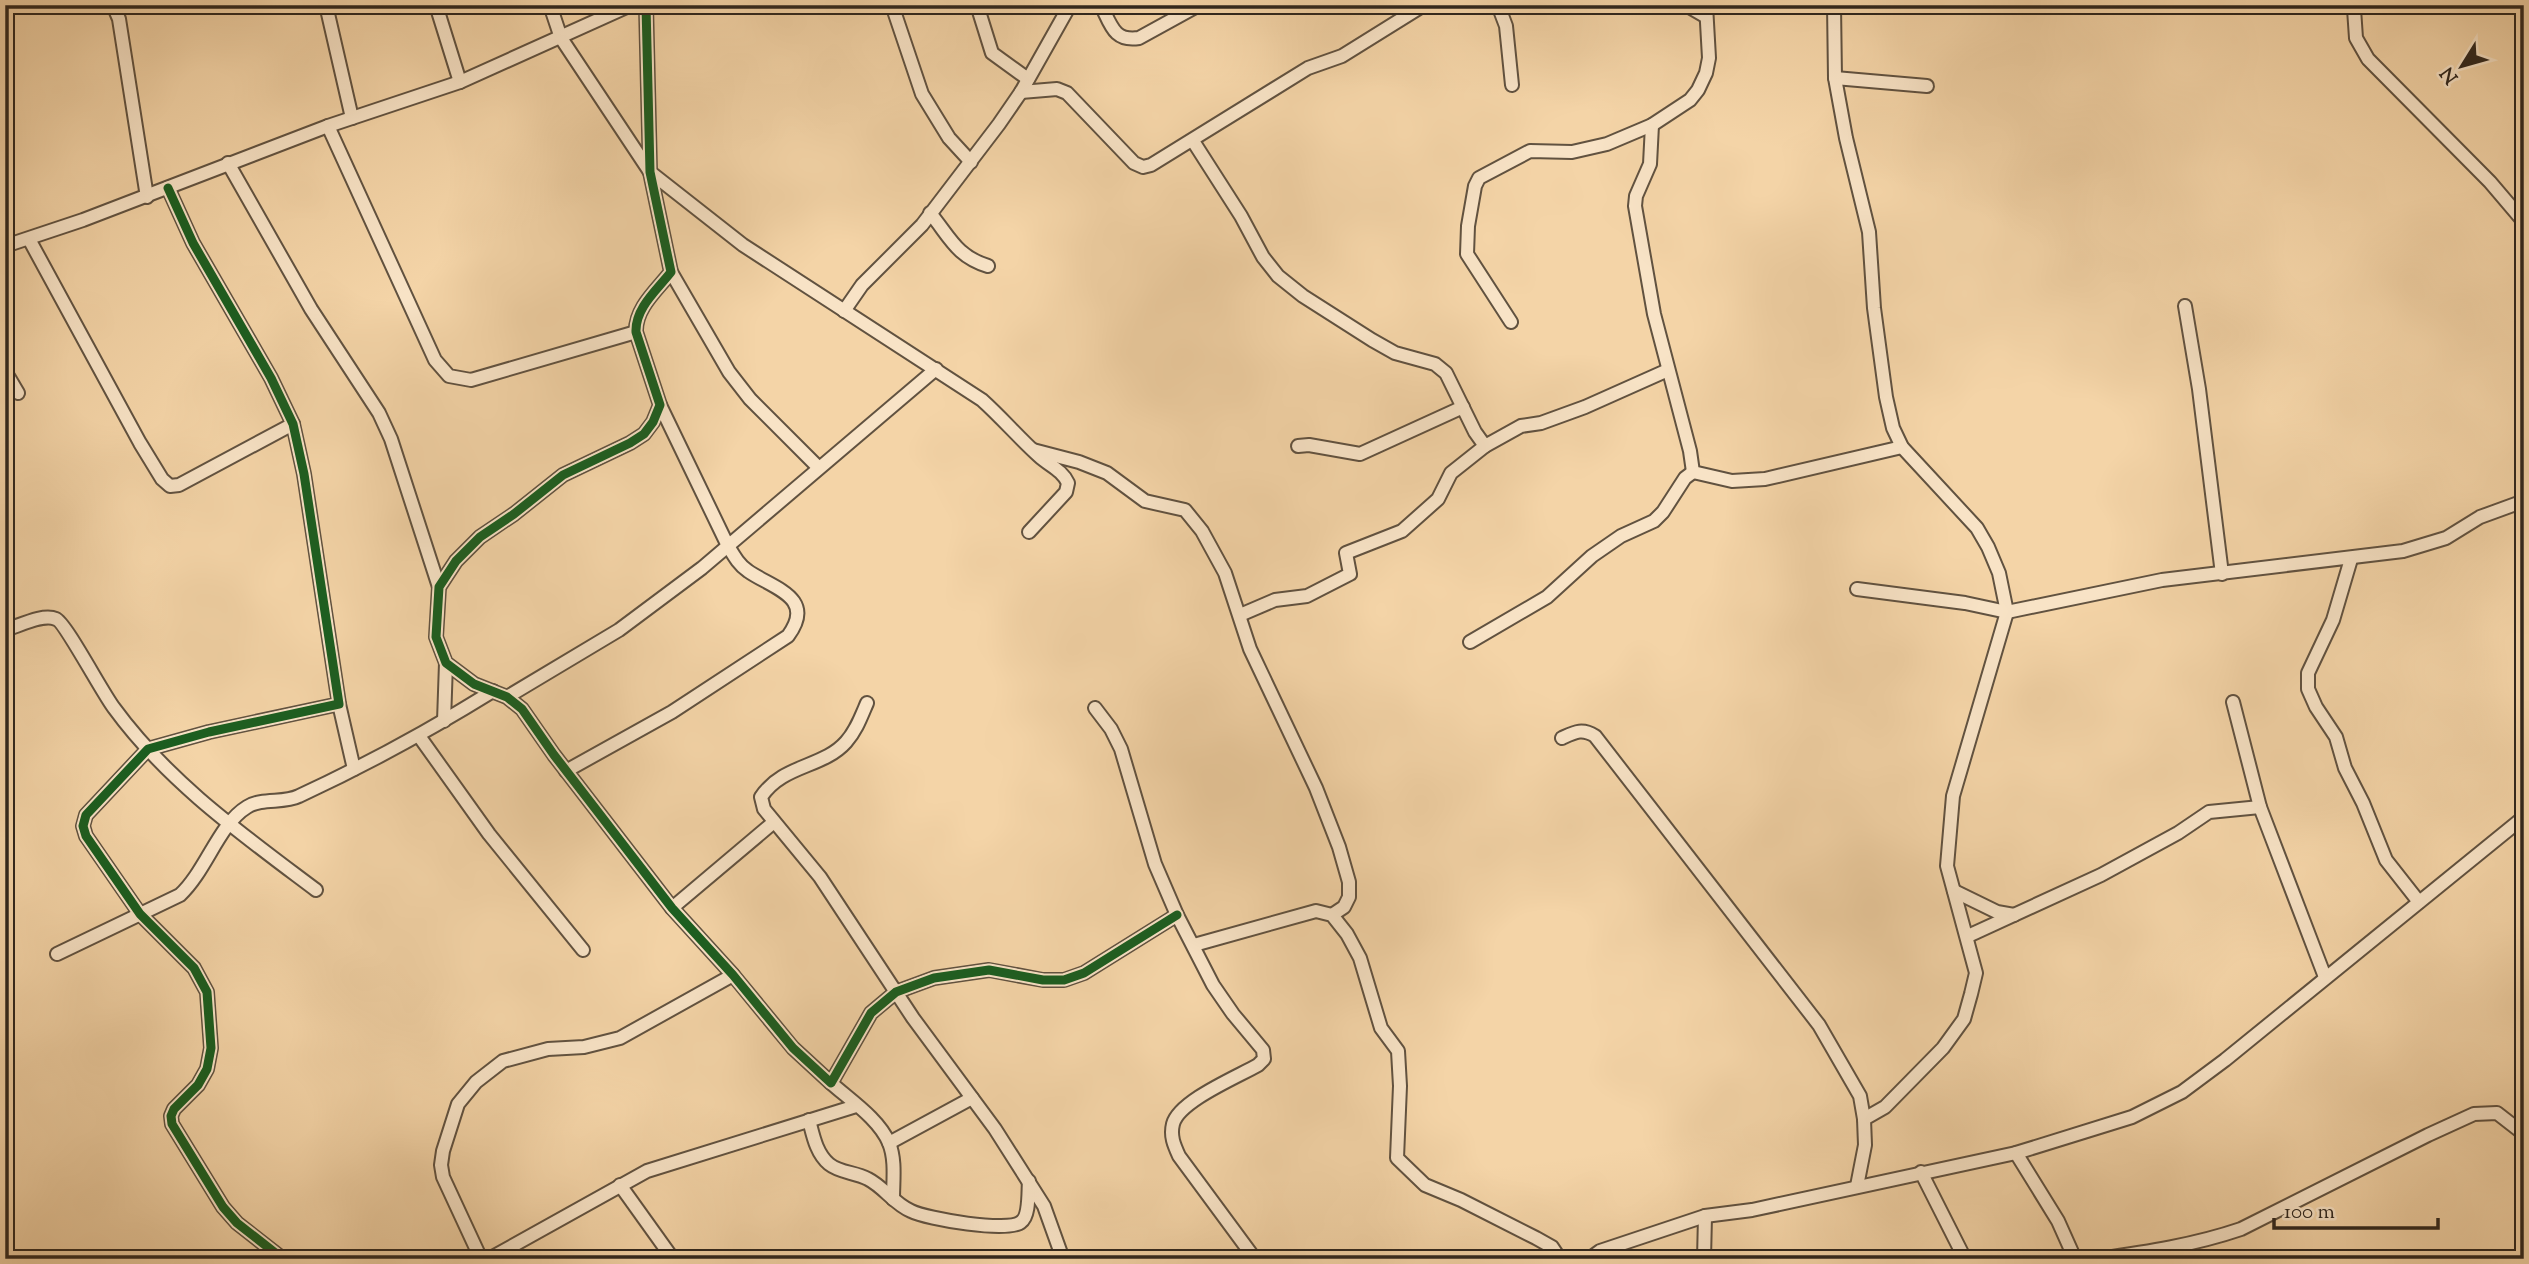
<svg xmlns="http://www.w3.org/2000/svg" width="2529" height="1264" viewBox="0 0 2529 1264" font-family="'Sorts Mill Goudy',serif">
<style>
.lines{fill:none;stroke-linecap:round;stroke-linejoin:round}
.minor-casing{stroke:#615240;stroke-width:16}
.minor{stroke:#f8e3c6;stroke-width:12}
.cycleway-casing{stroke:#f8e3c6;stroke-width:13}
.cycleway{stroke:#1b5e20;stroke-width:9}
</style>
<rect width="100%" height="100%" fill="#f4d4a7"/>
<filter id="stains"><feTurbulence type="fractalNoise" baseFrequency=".00286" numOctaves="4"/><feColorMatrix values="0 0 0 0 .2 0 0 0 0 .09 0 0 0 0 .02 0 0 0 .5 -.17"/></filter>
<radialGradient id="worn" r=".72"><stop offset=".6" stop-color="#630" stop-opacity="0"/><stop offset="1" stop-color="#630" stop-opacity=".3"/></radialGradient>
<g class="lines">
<g class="minor-casing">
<g id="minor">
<path d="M 113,5 L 119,19 L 147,197"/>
<path d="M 326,5 L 352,118"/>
<path d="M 436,5 L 460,82"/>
<path d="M 550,5 L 561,38 L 650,172 L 743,245 L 982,400 C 1002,418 1019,438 1039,456 C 1050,466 1062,470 1068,483 L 1066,492 L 1029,532"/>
<path d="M 646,5 L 650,172 L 671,272 C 657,290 635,308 636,332 L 660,405 L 653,422 L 644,434 L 630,443 L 563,475 L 514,514 L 480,537 L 456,561 L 439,587 L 436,637 L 446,663 L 474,684 L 507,697 L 522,709 L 554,755 L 672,908 L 733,975 L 793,1048 L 831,1083 L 871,1013 L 896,992 L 934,978 L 989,970 L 1043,980 L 1064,980 L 1084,973 L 1177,915"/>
<path d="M 892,5 L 922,94 L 949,138 L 971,162"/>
<path d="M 977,5 L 992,53 L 1028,79"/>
<path d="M 1101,5 C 1111,25 1114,42 1139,38 L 1199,5"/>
<path d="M 1498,5 L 1506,26 L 1512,85"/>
<path d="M 1686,5 L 1705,16"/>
<path d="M 1834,5 L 1835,78 L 1846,138 L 1869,232 L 1874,308 L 1886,397 L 1893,428 L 1902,447 L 1977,528 L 1988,547 L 1999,573 L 2007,612 L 1953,796 L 1947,866 L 1976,973 L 1971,994 L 1964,1019 L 1943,1048 L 1885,1107 L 1864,1119 L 1865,1145 L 1857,1186"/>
<path d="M 2357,5 L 2354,9 L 2356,38 L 2368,59 L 2490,182 L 2524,222"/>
<path d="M 1835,78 L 1927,86"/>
<path d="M 1021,92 L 1057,89 L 1067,93 L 1134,163 L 1143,167 L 1151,165 L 1308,68 L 1342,56 L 1424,5"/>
<path d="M 1652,125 L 1650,164 L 1636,196 L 1635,206 L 1654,314 L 1690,451 L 1693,472 L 1732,481 L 1765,479 L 1902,447"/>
<path d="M 328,126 L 435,360 L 449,376 L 471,380 L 636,332"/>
<path d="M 1193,141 L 1241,216 L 1263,257 L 1278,276 L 1303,296 L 1372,340 L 1395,353 L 1435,364 L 1446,373 L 1475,432 L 1485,446 L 1521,426 L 1541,423 L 1585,407 L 1668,370"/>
<path d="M 228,163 L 311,309 L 379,413 L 391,439 L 439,587"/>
<path d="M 168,188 L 193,243 L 271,378 L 293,424 L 304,474 L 339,704 L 209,732 L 148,749 L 86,815 L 83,826 L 86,836 L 140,914 L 194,968 L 207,992 L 211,1048 L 207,1069 L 198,1085 L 174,1109 L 171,1116 L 172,1124 L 223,1207 L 237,1223 L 283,1259"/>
<path d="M 930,213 C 950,237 956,256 988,266"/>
<path d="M 29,239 L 140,443 L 162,479 L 170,486 L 179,485 L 293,424"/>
<path d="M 5,246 L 83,220 L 328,126 L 460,82 L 631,5"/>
<path d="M 671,272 L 729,372 L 750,399 L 818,467"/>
<path d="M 2185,306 L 2199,389 L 2222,574"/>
<path d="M 844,311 L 862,285 L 922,225 L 999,124 L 1021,92 L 1070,5"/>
<path d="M 1511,322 L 1467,254 L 1468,226 L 1475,186 L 1479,178 L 1530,151 L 1572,152 L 1607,144 L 1652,125 L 1690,100 L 1698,90 L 1706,73 L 1709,58 L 1706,5"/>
<path d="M 5,371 L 18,393"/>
<path d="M 1298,446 L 1309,445 L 1360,454 L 1463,407"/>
<path d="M 1033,450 L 1079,462 L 1107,473 L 1145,501 L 1185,510 L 1202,531 L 1225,573 L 1250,649 L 1316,788 L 1339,847 L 1349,882 L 1349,897 L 1344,907 L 1332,915"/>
<path d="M 2351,559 L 2333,620 L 2308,673 L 2308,689 L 2316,707 L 2336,737 L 2345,768 L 2363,803 L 2386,860 L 2419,902"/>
<path d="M 1857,589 L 1965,603 L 2007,612 L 2162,580 L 2403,551 L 2446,538 L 2480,517 L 2524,501"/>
<path d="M 1240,615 L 1275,600 L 1307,596 L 1350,574 L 1346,553 L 1402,531 L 1438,499 L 1451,473 L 1485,446"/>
<path d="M 5,630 C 19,626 43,613 56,619 C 65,622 103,694 114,708 C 168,782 243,835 316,890"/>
<path d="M 1470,642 L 1547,597 L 1592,556 L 1621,536 L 1654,521 L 1663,512 L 1685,478 L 1693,472"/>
<path d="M 507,697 L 619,630 L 702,568 L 936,369"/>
<path d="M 2233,702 L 2260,807 L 2325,977"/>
<path d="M 867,703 C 861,717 856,731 846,742 C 823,768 783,764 761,797 L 764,809 L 820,877 L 913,1018 L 995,1129 L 1044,1206 L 1063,1259"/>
<path d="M 339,704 L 354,769"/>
<path d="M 1095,708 L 1111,729 L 1121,749 L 1155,864 L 1177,915 L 1213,985 L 1233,1014 L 1263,1050 L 1264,1059 L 1258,1065 C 1237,1077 1179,1101 1173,1124 C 1170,1136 1174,1145 1179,1156 L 1255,1259"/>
<path d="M 444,721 L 446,663"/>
<path d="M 419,736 L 489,834 L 583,950"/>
<path d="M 1562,738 C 1575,732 1582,728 1595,736 L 1819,1025 L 1860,1096 L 1864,1119"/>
<path d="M 566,771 L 672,712 L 788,636 C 817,597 772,588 748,571 C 739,565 734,556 728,546 L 660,405"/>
<path d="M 1954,891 L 1997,912 L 2014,915"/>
<path d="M 672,908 L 774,822"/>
<path d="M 1968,936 L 2101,875 L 2178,833 L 2209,812 L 2260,807"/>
<path d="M 1194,945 L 1316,911 L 1332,915 L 1347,934 L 1360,958 L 1381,1028 L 1398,1051 L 1400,1086 L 1397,1158 L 1425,1185 L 1461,1200 L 1536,1238 L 1552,1247 L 1560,1259"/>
<path d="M 57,954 L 180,895 C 206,871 219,824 247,807 C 263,797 283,804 299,796 C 366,765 430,730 493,691"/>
<path d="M 831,1083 C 850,1100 879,1119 889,1143 C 896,1160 893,1181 893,1199"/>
<path d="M 809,1120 C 813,1135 816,1153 829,1164 C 840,1173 855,1172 868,1179 C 884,1187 894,1204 911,1211 C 927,1219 1009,1233 1021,1222 C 1030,1216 1028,1191 1029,1181"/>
<path d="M 889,1143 L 972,1098"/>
<path d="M 2016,1153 L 2058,1221 L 2075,1259"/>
<path d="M 1921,1172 L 1965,1259"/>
<path d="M 620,1185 L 673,1259"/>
<path d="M 481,1259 L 443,1177 L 441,1165 L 443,1151 L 458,1104 L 476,1082 L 503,1061 L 548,1049 L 584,1047 L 620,1038 L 733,975"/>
<path d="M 489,1259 L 647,1171 L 856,1106"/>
<path d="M 1589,1259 L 1600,1251 L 1705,1216 L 1752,1210 L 2016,1153 L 2132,1117 L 2182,1092 L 2225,1060 L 2524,817"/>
<path d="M 1704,1259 L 1705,1216"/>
<path d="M 2098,1259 C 2147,1252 2194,1245 2241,1229 L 2428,1135 L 2474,1114 L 2497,1113 L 2524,1134"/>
</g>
</g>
<use href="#minor" class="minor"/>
<g class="cycleway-casing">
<g id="cycleway">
<path d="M 646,5 L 650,172 L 671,272 C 657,290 635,308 636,332 L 660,405 L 653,422 L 644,434 L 630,443 L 563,475 L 514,514 L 480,537 L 456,561 L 439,587 L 436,637 L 446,663 L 474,684 L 507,697 L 522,709 L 554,755 L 672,908 L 733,975 L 793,1048 L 831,1083 L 871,1013 L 896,992 L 934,978 L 989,970 L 1043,980 L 1064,980 L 1084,973 L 1177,915"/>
<path d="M 168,188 L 193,243 L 271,378 L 293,424 L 304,474 L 339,704 L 209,732 L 148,749 L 86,815 L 83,826 L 86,836 L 140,914 L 194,968 L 207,992 L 211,1048 L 207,1069 L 198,1085 L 174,1109 L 171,1116 L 172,1124 L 223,1207 L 237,1223 L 283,1259"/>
</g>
</g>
<use href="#cycleway" class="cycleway"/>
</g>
<rect width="2529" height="1264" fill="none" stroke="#f4d4a7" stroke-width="28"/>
<rect x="7" y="7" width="2515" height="1250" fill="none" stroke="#30271e" stroke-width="3.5"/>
<rect x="14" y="14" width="2501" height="1236" fill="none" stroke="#30271e" stroke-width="2"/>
<g transform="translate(2462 66) rotate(233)" stroke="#f8e3c6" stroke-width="5" paint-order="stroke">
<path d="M0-5L12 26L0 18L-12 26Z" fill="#30271e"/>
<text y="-10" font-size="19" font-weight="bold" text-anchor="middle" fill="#30271e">N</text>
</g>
<path d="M2274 1218v10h164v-10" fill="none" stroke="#30271e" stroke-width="3.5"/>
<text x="2284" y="1218" font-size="21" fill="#30271e" stroke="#f8e3c6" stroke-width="5" paint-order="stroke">100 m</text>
<rect width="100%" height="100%" filter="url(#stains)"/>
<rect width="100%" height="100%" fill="url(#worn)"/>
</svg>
